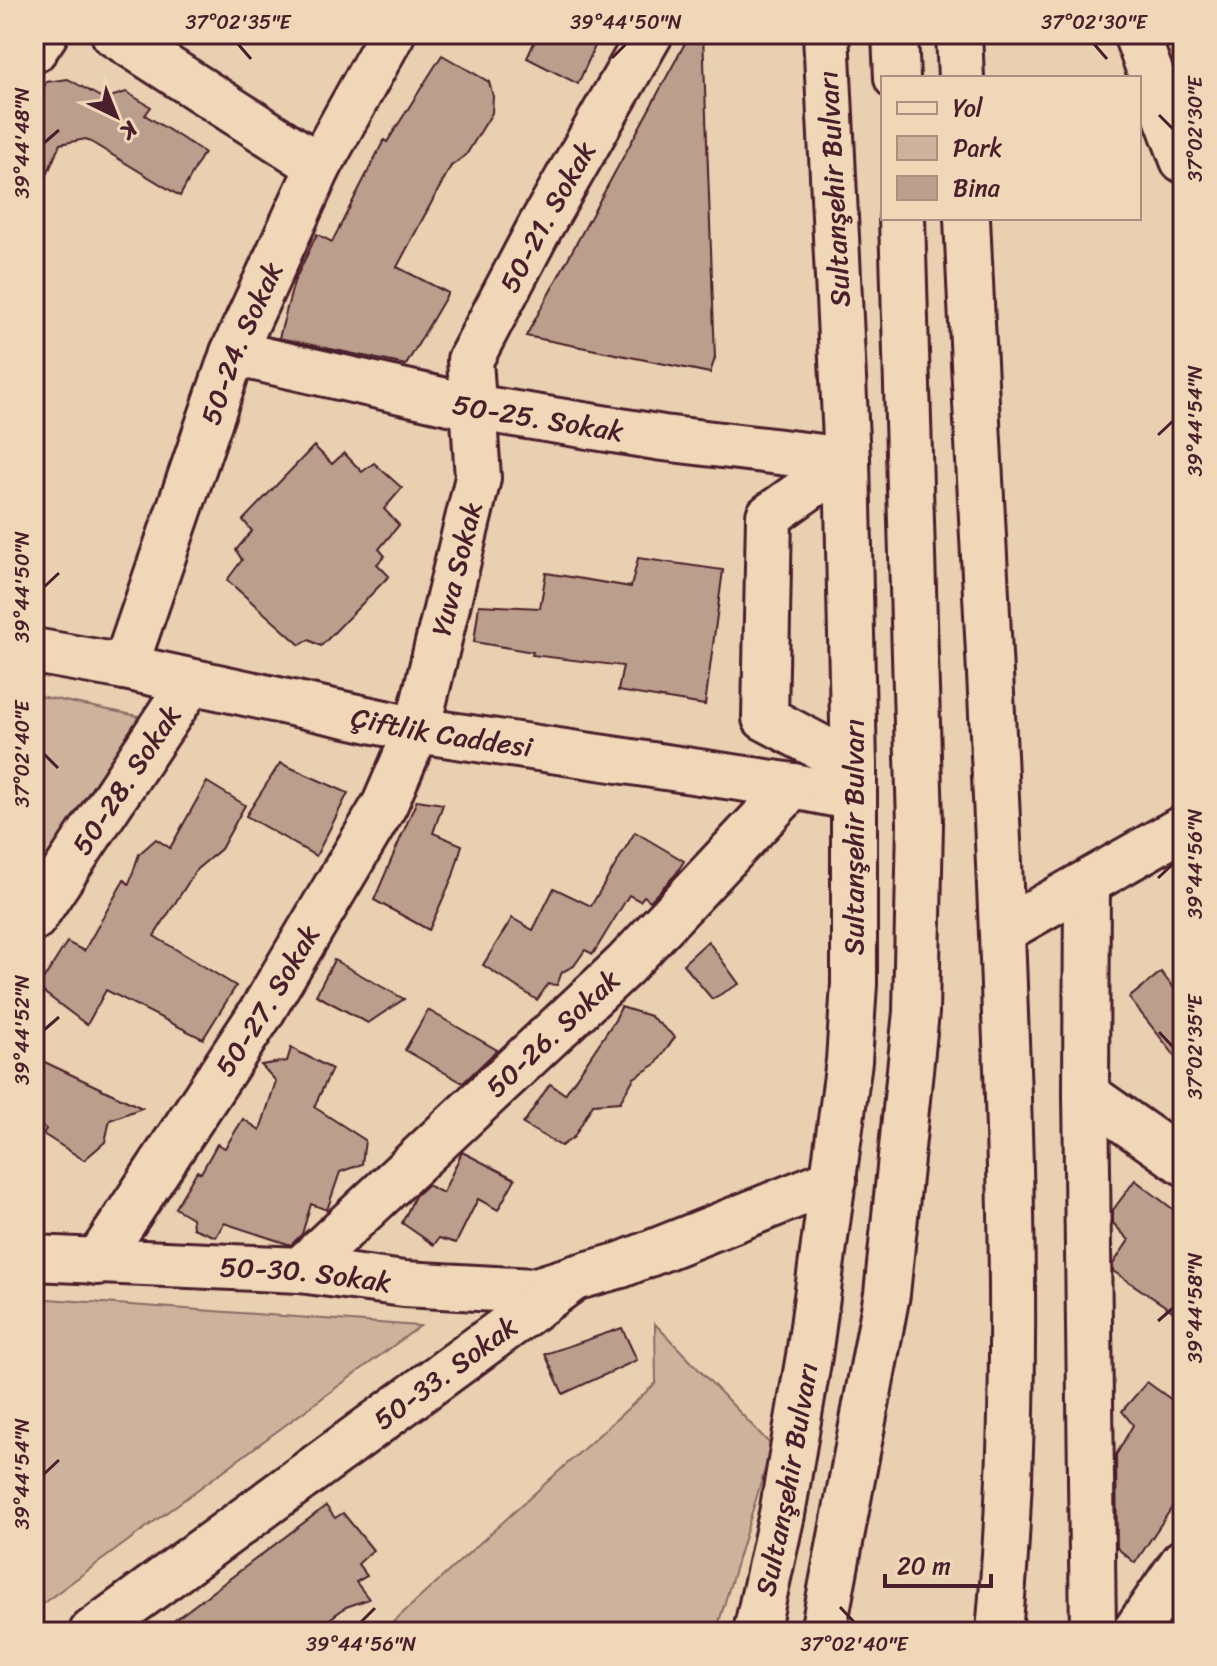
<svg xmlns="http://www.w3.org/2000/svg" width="1217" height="1666" font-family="Sriracha,sans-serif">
<rect width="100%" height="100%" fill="#e8d0b1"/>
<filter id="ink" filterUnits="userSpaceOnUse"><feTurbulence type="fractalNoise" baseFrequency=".0125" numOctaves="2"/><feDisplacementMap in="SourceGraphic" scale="16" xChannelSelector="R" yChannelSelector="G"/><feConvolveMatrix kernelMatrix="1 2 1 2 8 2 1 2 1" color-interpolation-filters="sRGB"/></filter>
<g filter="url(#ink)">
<g fill="#ceb39c" stroke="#8c6964" stroke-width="2">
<path d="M35 695 143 717 34 891V697Z"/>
<path d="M34 1298 420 1326 34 1610Z"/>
<path d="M655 1324 772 1446 716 1632H382L656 1383Z"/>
</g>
<g fill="#bc9e8c" stroke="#4a1f2b" stroke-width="2">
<path d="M538 34H577L596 44 578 84 527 58Z"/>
<path d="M690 34H703L715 358 710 373 526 336Z"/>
<path d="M442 55 489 82 493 96 492 113 466 155 451 166 397 267 448 293 406 365 279 338 294 282 317 234 332 242 384 140 387 142Z"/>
<path d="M68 79 104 99 126 92 151 107 145 115 204 152 180 196 86 139 60 144 34 206V111L46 82Z"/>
<path d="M314 446 332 464 344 453 362 472 374 463 402 488 384 509 399 525 379 549 385 556 377 564 389 576 321 646 309 640 300 645 227 580 242 560 236 550 252 531 243 520Z"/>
<path d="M638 558 723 570 705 705 618 691 623 666 532 655 533 652 474 642 479 605 540 608 546 573 631 587Z"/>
<path d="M280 763 348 793 316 856 246 816Z"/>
<path d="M207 782 245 805 221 849 197 869 154 936 236 986 203 1039 106 990 87 1025 38 988 67 942 84 951 124 880 129 884 139 854 156 839 170 848Z"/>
<path d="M417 800 443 804 433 833 462 845 453 876 429 930 374 900Z"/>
<path d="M635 832 684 861 676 874 650 901 644 896 640 901 629 895 593 954 585 950 574 966 562 972 557 985 548 984 537 1000 483 965 512 918 533 930 554 888 591 906Z"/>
<path d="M708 941 739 984 712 999 683 964Z"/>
<path d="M334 960 404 999 368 1023 316 995Z"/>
<path d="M1161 972 1183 1000V1066L1129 998Z"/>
<path d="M621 1007 650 1016 675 1037 656 1064 634 1078 620 1102 593 1104 574 1137 561 1146 523 1124 550 1084 565 1094 615 1020Z"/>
<path d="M428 1010 497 1050 463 1083 405 1050Z"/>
<path d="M291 1048 332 1069 314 1107 365 1140 362 1164 340 1172 327 1210 311 1204 302 1234 291 1245 224 1223 216 1237 193 1228 192 1218 175 1208 197 1171 201 1173 217 1144 225 1148 243 1119 260 1130 276 1081 261 1065 287 1061Z"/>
<path d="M34 1057 142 1108 110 1120 105 1142 84 1160 43 1134 46 1129 34 1122Z"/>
<path d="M462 1152 515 1179 498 1210 478 1199 456 1243 439 1238 434 1245 402 1223 415 1196 427 1185 443 1193Z"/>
<path d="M1135 1180 1183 1217V1318L1113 1271V1264L1129 1240 1113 1223V1210Z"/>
<path d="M622 1328 637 1360 563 1394 545 1354Z"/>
<path d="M1147 1382 1183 1408V1491L1135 1563 1117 1548 1116 1455 1133 1425 1122 1411Z"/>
<path d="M326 1506 335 1518 343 1513 373 1550 358 1564 367 1576 356 1582 369 1599 346 1607 312 1632H159Z"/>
</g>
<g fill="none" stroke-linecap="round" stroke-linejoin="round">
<defs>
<g id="minor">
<path d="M114 34 319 166"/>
<path d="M1136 34 1183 160"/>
<path d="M34 50 45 34"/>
<path id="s1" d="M233 353 472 407 663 438 847 460"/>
<path d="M847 460 769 516 765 718 854 765"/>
<path id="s2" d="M34 651 125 667 417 730 793 786 854 798"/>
<path id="s3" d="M125 667 233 353 319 166 392 34"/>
<path d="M1087 883 1086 1094 1093 1632"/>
<path id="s4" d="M34 918 191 682"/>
<path d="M1002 931 1183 828"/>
<path d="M1086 1094 1183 1162"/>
<path id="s5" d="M34 1258 300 1270 404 1284 533 1291 565 1281"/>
<path id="s6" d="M97 1262 261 1013 385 804 417 730 478 478 470 360 540 227 650 34"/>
<path id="s7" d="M300 1270 625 965 793 786"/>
<path id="s8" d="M92 1632 574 1278 621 1265 834 1180"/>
<path id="s9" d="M756 1632 782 1514 809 1356 849 1061 854 984V765L847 460 826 34"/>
<path d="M1135 1632 1183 1562"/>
</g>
<g id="highway">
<path d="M895 34 897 78"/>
<path d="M959 34 961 78"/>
<path d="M967 218C979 483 996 748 1005 1014 1013 1220 1018 1426 999 1632"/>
<path d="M823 1632 887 1294 916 1012 920 823 902 218"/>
</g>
</defs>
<use href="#minor" stroke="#4a1f2b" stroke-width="50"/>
<use href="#highway" stroke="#4a1f2b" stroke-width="50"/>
<use href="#minor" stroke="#efd7b7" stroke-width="44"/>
<use href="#highway" stroke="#efd7b7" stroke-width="44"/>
</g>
</g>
<path fill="none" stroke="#4a1f2b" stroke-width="3" d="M238 44 251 59M1094 44 1107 59M612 58 626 44M1159 115 1173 129M44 143 59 130M1158 435 1173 421M44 587 59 573M44 754 58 768M1158 878 1173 864M44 1030 59 1017M1159 1032 1173 1047M1158 1321 1173 1308M44 1474 59 1460M840 1607 854 1622M361 1622 375 1608"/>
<g text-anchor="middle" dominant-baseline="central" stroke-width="8" stroke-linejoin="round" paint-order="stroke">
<g font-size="28" fill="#4a1f2b" stroke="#efd7b7">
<text transform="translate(834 189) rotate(-93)">Sultanşehir Bulvarı</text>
<text stroke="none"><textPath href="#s6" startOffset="1162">50-21. Sokak</textPath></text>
<text stroke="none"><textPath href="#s3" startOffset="344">50-24. Sokak</textPath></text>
<text stroke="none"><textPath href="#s1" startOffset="312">50-25. Sokak</textPath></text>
<text stroke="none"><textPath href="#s6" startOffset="788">Yuva Sokak</textPath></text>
<text stroke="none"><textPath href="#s2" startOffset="416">Çiftlik Caddesi</textPath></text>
<text stroke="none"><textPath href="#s4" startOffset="166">50-28. Sokak</textPath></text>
<text transform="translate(853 837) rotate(-90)">Sultanşehir Bulvarı</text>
<text stroke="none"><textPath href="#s6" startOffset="312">50-27. Sokak</textPath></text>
<text stroke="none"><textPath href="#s7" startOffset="346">50-26. Sokak</textPath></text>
<text stroke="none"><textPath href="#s5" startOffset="272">50-30. Sokak</textPath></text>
<text stroke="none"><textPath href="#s8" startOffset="438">50-33. Sokak</textPath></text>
<text stroke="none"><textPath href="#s9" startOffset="156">Sultanşehir Bulvarı</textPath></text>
</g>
</g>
<rect width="1217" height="1666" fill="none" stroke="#efd7b7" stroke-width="88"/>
<rect x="881" y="76" width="260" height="144" fill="#efd7b7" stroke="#ad8d7f" stroke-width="2"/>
<rect x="897" y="102" width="40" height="12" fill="#efd7b7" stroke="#ad8d7f" stroke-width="2"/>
<text x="953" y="116" font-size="24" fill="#4a1f2b">Yol</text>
<rect x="897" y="136" width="40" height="24" fill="#ceb39c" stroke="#ad8d7f" stroke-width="2"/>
<text x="953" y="156" font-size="24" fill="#4a1f2b">Park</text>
<rect x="897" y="176" width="40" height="24" fill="#bc9e8c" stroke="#ad8d7f" stroke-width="2"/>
<text x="953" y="196" font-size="24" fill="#4a1f2b">Bina</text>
<g transform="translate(116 116) rotate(137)" stroke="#efd7b7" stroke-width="6" paint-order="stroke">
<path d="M0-6L14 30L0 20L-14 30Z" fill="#4a1f2b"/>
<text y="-12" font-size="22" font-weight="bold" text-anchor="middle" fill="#4a1f2b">K</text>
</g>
<path d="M885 1574v12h106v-12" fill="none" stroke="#4a1f2b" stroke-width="4"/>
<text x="897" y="1574" font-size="24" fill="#4a1f2b" stroke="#efd7b7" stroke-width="6" paint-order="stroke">20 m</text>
<rect x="44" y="44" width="1129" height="1578" fill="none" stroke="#4a1f2b" stroke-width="3"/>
<g font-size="20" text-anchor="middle" fill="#4a1f2b">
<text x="238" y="29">37°02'35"E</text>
<text x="626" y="29">39°44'50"N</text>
<text x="1094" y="29">37°02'30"E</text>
<text transform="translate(1195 129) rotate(-90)" y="7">37°02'30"E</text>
<text transform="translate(22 143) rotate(-90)" y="7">39°44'48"N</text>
<text transform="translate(1195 421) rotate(-90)" y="7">39°44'54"N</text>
<text transform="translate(22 587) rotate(-90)" y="7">39°44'50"N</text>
<text transform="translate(22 754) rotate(-90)" y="7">37°02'40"E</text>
<text transform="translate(1195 864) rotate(-90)" y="7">39°44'56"N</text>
<text transform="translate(22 1030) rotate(-90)" y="7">39°44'52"N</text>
<text transform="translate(1195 1047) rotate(-90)" y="7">37°02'35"E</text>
<text transform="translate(1195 1308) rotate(-90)" y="7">39°44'58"N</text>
<text transform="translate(22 1474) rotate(-90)" y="7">39°44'54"N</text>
<text x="361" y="1651">39°44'56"N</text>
<text x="854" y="1651">37°02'40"E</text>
</g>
</svg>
